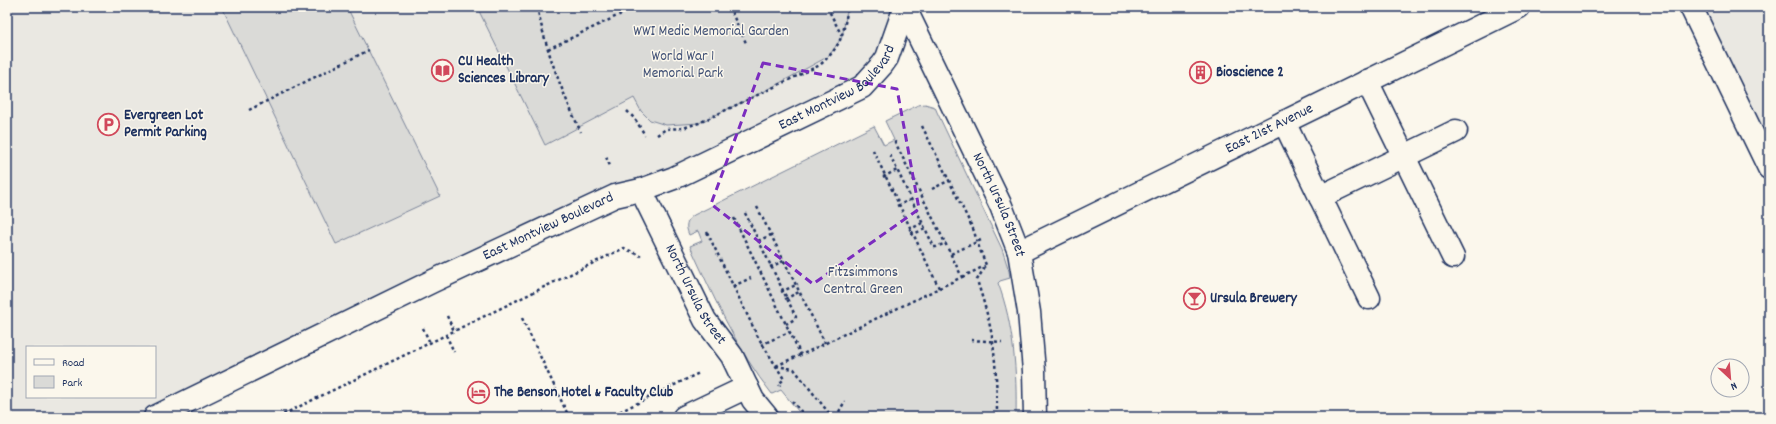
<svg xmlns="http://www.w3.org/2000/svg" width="1776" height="424" font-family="Dekko,sans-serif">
<rect width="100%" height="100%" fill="#fbf7ec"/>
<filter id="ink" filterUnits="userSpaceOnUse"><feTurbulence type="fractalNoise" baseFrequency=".025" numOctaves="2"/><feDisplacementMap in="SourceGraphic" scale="8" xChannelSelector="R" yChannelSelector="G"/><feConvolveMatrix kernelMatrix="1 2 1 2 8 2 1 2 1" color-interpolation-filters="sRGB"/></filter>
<g filter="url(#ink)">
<g fill="#eae8e2" fill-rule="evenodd">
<path d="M7 7H905L882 65 155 417H7ZM27 347H155V397H27Z"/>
<path d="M1691 7H1769V168Z"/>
</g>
<g fill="#dadad7" stroke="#7a849a">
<path d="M222 7H347L440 196 336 244Z"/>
<path d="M477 7H848L842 37 829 56 765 91 699 123 666 125 650 120 641 111 634 98 545 145Z"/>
<path d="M925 104 935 107 937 112 1002 249 1009 271 1010 278 1000 281 998 283C1014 325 1017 373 1016 417H803L781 390 772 394C738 352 713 296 690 246L702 241 698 231 689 235C685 226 686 220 694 215L874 126 884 145 894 140 885 121 918 105Z"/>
</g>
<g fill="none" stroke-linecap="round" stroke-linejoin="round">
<defs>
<g id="minor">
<path d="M1691 7 1769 168"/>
<path id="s1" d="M905 8 1001 206 1019 252 1029 312 1034 371 1035 417"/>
<path d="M1367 81 1453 257"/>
<path d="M1284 122 1369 298"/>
<path id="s2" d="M641 190 705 320 732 356 753 400 767 417"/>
<path d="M1320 197 1456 131"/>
<path id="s3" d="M1019 252 1519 7"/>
<path id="s4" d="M155 417 433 281 615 196 641 190 674 178 862 87 882 65 887 58 905 7"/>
<path d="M684 417 747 387"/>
</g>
</defs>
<use href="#minor" stroke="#1b2f5e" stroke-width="25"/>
<g stroke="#1b2f5e" stroke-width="2.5" stroke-dasharray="3 3" stroke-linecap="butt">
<path d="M537 7C547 53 561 90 581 132"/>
<path d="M729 7 747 45"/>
<path d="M827 7 842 36"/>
<path d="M548 49 636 7"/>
<path d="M249 110 369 50"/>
<path d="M627 111 635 119 645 135"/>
<path d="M922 126 974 231 977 242 986 265 977 280C983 300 990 321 993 343 996 367 997 392 997 417"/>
<path d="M657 135 666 129 683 128 699 123 820 65C842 45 843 35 848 7"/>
<path d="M873 150 939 288"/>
<path d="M890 155 934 247H936L946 243"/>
<path d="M606 157 611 168"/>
<path d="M883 177 897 170"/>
<path d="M932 189 950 180"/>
<path d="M897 206 912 199"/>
<path d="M757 207 825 343"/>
<path d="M745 213 796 317 795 319 786 324"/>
<path d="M734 218 801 355 962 277 894 140"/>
<path d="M909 230 922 223"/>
<path d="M707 232 758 337 784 379 779 384 780 386"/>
<path d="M911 235 925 229"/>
<path d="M758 241 773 234"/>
<path d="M951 254 983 239"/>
<path d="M770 267 786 260"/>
<path d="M962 277 985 266"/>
<path d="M733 286 751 278"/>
<path d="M781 292 798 284"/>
<path d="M785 299 801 291"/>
<path d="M447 316 454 331"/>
<path d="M522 318 569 417"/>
<path d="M423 328 430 343"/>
<path d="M446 335 454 352"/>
<path d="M971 340 1002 342"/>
<path d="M761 345 789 332"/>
<path d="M776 366 794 369 832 417"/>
<path d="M776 366 800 355"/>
<path d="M792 401 806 417"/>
<path d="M278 417 624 248 641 256"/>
<path d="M609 417 699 373"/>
<path d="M836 417 845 401"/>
</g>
<use href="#minor" stroke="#fbf7ec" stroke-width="22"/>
</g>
</g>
<path fill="none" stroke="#7b2cbf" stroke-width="3" stroke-dasharray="8 5" stroke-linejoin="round" d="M763 63 897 89 919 209 813 284 711 204Z"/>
<defs>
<symbol id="library-ring" viewBox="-11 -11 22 22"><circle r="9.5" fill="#fbf7ec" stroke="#d1495b" stroke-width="1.5"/><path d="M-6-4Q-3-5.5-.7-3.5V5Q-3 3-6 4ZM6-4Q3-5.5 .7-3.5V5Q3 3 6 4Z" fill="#d1495b"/></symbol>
<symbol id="building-ring" viewBox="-11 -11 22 22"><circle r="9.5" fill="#fbf7ec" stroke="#d1495b" stroke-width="1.5"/><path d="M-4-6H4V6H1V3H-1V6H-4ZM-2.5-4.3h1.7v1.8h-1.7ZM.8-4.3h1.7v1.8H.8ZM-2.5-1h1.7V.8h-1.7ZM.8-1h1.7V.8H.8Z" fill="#d1495b"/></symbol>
<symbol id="parking-ring" viewBox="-11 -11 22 22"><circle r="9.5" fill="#fbf7ec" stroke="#d1495b" stroke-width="1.5"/><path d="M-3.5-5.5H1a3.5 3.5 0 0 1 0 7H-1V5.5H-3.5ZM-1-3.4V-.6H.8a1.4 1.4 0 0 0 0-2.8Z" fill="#d1495b"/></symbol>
<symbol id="bar-ring" viewBox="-11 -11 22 22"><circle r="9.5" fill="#fbf7ec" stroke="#d1495b" stroke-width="1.5"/><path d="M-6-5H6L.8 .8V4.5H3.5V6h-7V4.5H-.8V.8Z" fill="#d1495b"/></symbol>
<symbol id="hotel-ring" viewBox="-11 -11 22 22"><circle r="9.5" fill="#fbf7ec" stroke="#d1495b" stroke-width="1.5"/><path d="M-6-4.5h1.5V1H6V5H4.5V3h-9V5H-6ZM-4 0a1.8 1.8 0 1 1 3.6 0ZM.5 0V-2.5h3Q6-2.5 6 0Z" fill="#d1495b"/></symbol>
</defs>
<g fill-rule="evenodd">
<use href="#library-ring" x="430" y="58" width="25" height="25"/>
<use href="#building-ring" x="1188" y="60" width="25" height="25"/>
<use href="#parking-ring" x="96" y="112" width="25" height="25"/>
<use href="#bar-ring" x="1182" y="286" width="25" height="25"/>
<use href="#hotel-ring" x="466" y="380" width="25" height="25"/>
</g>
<g text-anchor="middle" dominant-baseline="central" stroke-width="3" stroke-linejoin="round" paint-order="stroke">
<g font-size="15" fill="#415176" stroke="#fbf7ec">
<text x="711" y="32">WWI Medic Memorial Garden</text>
<text x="683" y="57">World War 1<tspan x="683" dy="17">Memorial Park</tspan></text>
<text x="863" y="273">Fitzsimmons<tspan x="863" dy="17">Central Green</tspan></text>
</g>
<g font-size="15" font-weight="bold" fill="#1b2f5e" stroke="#fbf7ec" text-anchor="start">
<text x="458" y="62">CU Health<tspan x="458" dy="17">Sciences Library</tspan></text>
<text x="1216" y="73">Bioscience 2</text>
<text x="124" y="116">Evergreen Lot<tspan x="124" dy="17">Permit Parking</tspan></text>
<text x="1210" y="299">Ursula Brewery</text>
<text x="494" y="393">The Benson Hotel &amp; Faculty Club</text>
</g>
<g font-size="15" fill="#1b2f5e" stroke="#fbf7ec">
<text stroke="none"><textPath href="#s4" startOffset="761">East Montview Boulevard</textPath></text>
<text stroke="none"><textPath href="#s3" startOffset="279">East 21st Avenue</textPath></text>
<text stroke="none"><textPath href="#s1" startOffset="218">North Ursula Street</textPath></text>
<text stroke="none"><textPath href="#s4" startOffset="437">East Montview Boulevard</textPath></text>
<text stroke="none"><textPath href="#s2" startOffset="118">North Ursula Street</textPath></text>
</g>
</g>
<rect width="1776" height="424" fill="none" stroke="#fbf7ec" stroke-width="24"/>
<rect x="12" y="12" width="1752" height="400" fill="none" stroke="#1b2f5e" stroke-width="1.5" filter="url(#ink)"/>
<rect x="26" y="346" width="130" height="52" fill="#fbf7ec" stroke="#a1a7b3"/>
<rect x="34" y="359" width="20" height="6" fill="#fbf7ec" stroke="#a1a7b3"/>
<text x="62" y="366" font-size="12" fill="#1b2f5e">Road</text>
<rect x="34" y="376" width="20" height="12" fill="#dadad7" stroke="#a1a7b3"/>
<text x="62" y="386" font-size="12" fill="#1b2f5e">Park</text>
<g transform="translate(1730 378) rotate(154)"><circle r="19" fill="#fbf7ec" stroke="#a1a7b3"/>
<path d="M0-3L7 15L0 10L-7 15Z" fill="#d1495b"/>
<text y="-6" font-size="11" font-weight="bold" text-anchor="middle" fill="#1b2f5e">N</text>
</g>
</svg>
